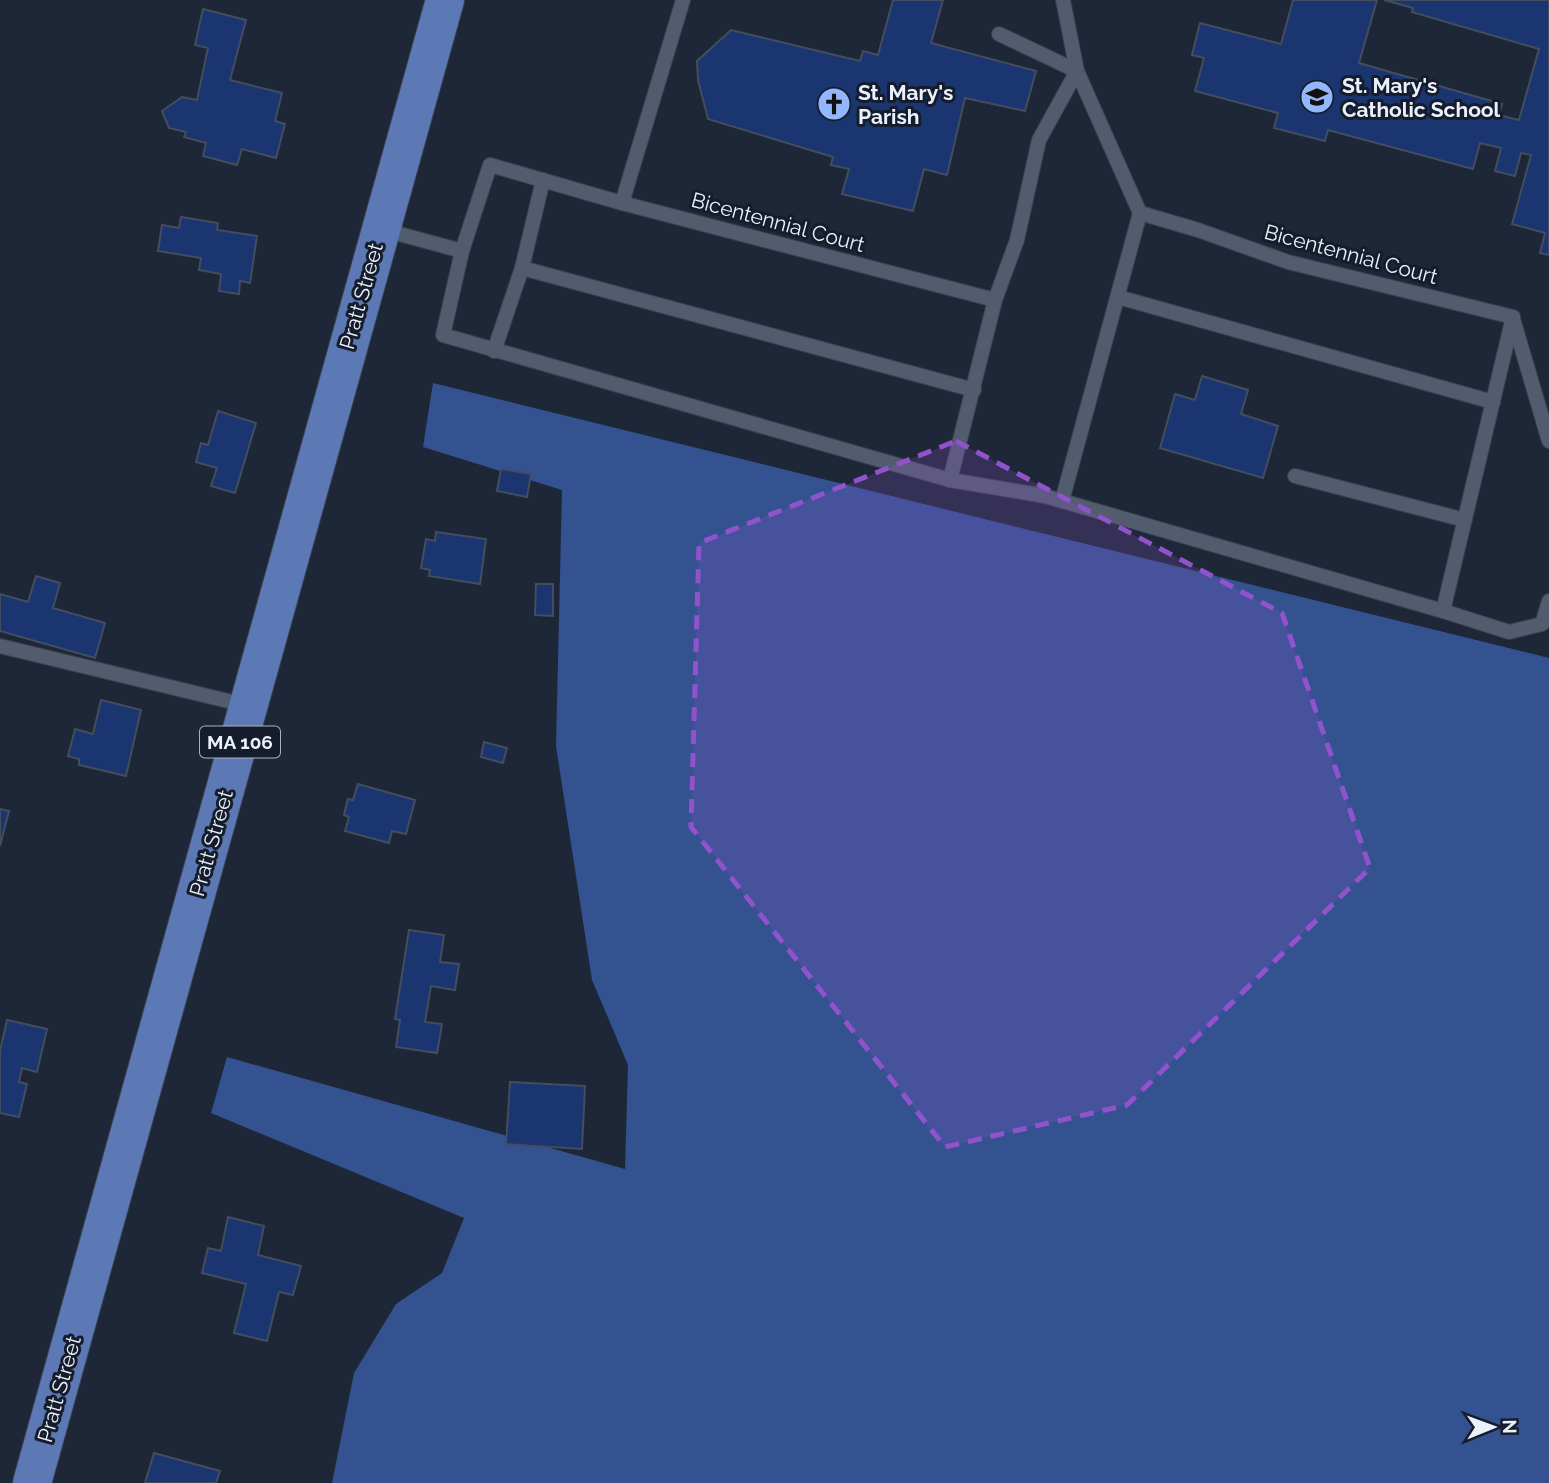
<svg xmlns="http://www.w3.org/2000/svg" width="1549" height="1483" font-family="Raleway,sans-serif">
<rect width="100%" height="100%" fill="#1e2737"/>
<path fill="#345290" d="M433 383 1549 658V1483H332L354 1373 396 1304 442 1273 464 1218 211 1113 227 1057 625 1169 628 1065 592 980 556 746 562 490 423 447Z"/>
<g fill="#1a3570" stroke="#434d5e" stroke-width="2">
<path d="M893 0H943L931 43 1036 71 1025 111 965 98 947 175 924 169 913 211 842 194 849 169 831 165 833 157 708 119 698 80 697 61 731 30 860 61 863 51 878 55Z"/>
<path d="M1293 0H1377L1359 63 1502 104 1499 115 1519 120 1539 49 1412 12 1413 8 1384 0H1549V255L1540 253 1545 233 1512 224 1531 155 1521 153 1515 176 1495 171 1501 148 1480 143 1473 169 1328 130 1325 141 1274 128 1278 113 1195 91 1204 58 1192 55 1200 23 1281 44Z"/>
<path d="M203 9 246 20 230 80 282 93 275 121 285 124 276 158 242 149 237 165 203 156 206 143 184 137 186 132 169 128 162 111 182 97 197 100 208 48 195 45Z"/>
<path d="M181 217 218 223 217 230 257 236 250 283 240 281 239 294 219 291 221 274 199 270 201 258 158 251 162 225 179 228Z"/>
<path d="M1202 376 1248 390 1241 414 1278 426 1263 478 1160 448 1175 394 1195 400Z"/>
<path d="M218 411 256 423 235 493 211 486 217 468 196 462 201 443 208 445Z"/>
<path d="M501 469 531 474 527 497 497 491Z"/>
<path d="M436 532 486 539 480 584 429 576 430 570 421 568 426 539 435 541Z"/>
<path d="M36 576 60 583 53 608 105 623 95 658 0 631V594L28 602Z"/>
<path d="M536 584H553V616L535 615Z"/>
<path d="M101 700 141 710 126 776 79 765V759L68 756 75 729 93 734Z"/>
<path d="M484 742 507 748 503 763 481 757Z"/>
<path d="M358 784 415 800 406 834 392 831 389 843 345 831 349 817 344 815 348 799 353 800Z"/>
<path d="M0 809 9 811 0 846Z"/>
<path d="M409 930 444 935 440 962 459 964 455 990 431 986 425 1022 442 1024 437 1053 396 1047 400 1020 395 1019Z"/>
<path d="M7 1020 47 1029 37 1072 22 1068 19 1082 27 1084 19 1117 0 1113V1051Z"/>
<path d="M510 1082 585 1086 582 1149 506 1144Z"/>
<path d="M228 1217 264 1226 258 1255 301 1266 293 1295 279 1292 267 1341 234 1333 246 1284 202 1273 208 1248 221 1251Z"/>
<path d="M154 1453 220 1471 216 1483H145Z"/>
</g>
<g fill="none" stroke-linecap="round" stroke-linejoin="round">
<defs>
<g id="service">
<path d="M999 34 1077 71 1039 140 1017 240 995 300 622 203 490 165 462 251 443 335 950 480 1045 496 1443 611 1509 632 1542 624 1549 601"/>
<path d="M622 203 683 0"/>
<path d="M1140 213 1198 230 1288 262 1513 317"/>
<path d="M381 229 462 251"/>
<path d="M522 268 974 390"/>
<path d="M1118 297 1493 402"/>
<path d="M1513 319 1549 441"/>
<path d="M494 351 522 268 543 180"/>
<path d="M1295 476 1465 520"/>
<path d="M950 480 995 300"/>
<path d="M1062 501 1140 213 1077 71 1063 0"/>
<path d="M1443 611 1513 317"/>
<path d="M0 646 249 706"/>
</g>
<path id="primary" d="M32 1483C172 989 307 494 445 0"/>
</defs>
<use href="#service" stroke="#3a414f" stroke-width="16"/>
<use href="#primary" stroke="#3a414f" stroke-width="40"/>
<use href="#service" stroke="#535c6f" stroke-width="14"/>
<use href="#primary" stroke="#5c79b5" stroke-width="38"/>
</g>
<path fill="#9153cb" fill-opacity="0.2" stroke="#9153cb" stroke-width="5" stroke-dasharray="14 9" stroke-linejoin="round" d="M956 441 1282 613 1370 868 1127 1105 945 1147 691 827 699 543Z"/>
<defs>
<symbol id="school-disc" viewBox="-11 -11 22 22"><circle r="9.5" fill="#93b7fd" stroke="#151d2c"/><path d="M0-5L7-2L0 1L-7-2ZM-4 1L0 2.5L4 1V4Q0 6-4 4Z" fill="#111"/></symbol>
<symbol id="church-disc" viewBox="-11 -11 22 22"><circle r="9.5" fill="#93b7fd" stroke="#151d2c"/><path d="M-1.2-6h2.4v3.5h3.3v2.4h-3.3V6h-2.4V-.1h-3.3v-2.4h3.3Z" fill="#111"/></symbol>
</defs>
<g fill-rule="evenodd">
<use href="#school-disc" x="1298" y="78" width="38" height="38"/>
<use href="#church-disc" x="815" y="85" width="38" height="38"/>
</g>
<g text-anchor="middle" dominant-baseline="central" stroke-width="6" stroke-linejoin="round" paint-order="stroke">
<rect fill="#151d2c" stroke="#abb1be" stroke-width="2" x="200" y="726.5" width="80" height="31" rx="5"/>
<g font-size="19" font-weight="bold" fill="#ebf1fc">
<text x="240" y="742">MA 106</text>
</g>
<g font-size="21" font-weight="bold" fill="#ebf1fc" stroke="#151d2c" text-anchor="start">
<text x="1342" y="85">St. Mary's<tspan x="1342" dy="24">Catholic School</tspan></text>
<text x="858" y="92">St. Mary's<tspan x="858" dy="24">Parish</tspan></text>
</g>
<g font-size="21" fill="#ebf1fc" stroke="#151d2c">
<text transform="translate(778 222) rotate(15)">Bicentennial Court</text>
<text transform="translate(1351 254) rotate(15)">Bicentennial Court</text>
<text transform="translate(361 296) rotate(-74)">Pratt Street</text>
<text transform="translate(211 843) rotate(-74)">Pratt Street</text>
<text transform="translate(59 1389) rotate(-74)">Pratt Street</text>
</g>
</g>
<g transform="translate(1493 1427) rotate(89)" stroke="#151d2c" stroke-width="5" paint-order="stroke">
<path d="M0-5L12 26L0 18L-12 26Z" fill="#ebf1fc"/>
<text y="-10" font-size="19" font-weight="bold" text-anchor="middle" fill="#ebf1fc">N</text>
</g>
</svg>
